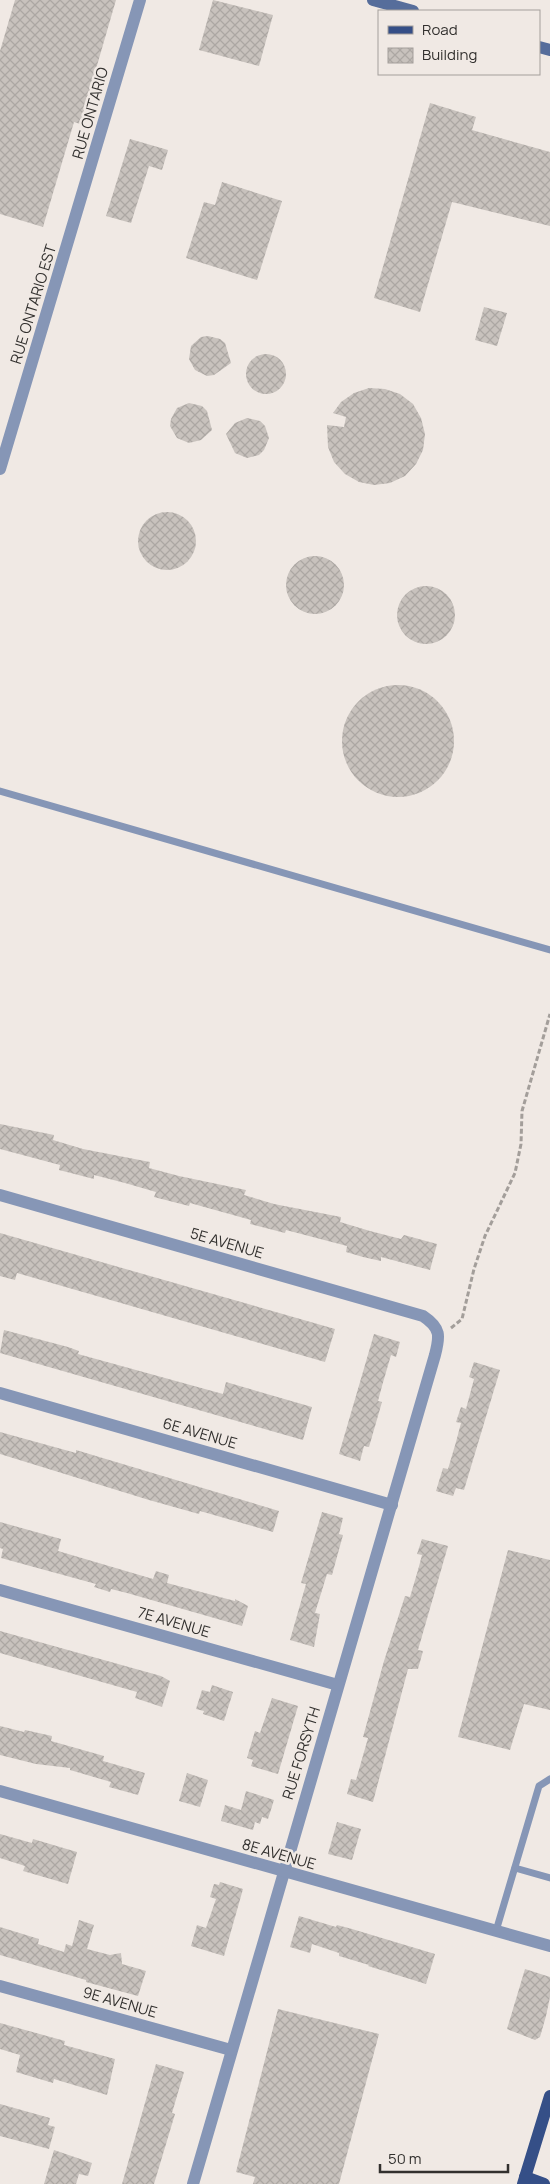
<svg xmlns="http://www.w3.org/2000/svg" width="550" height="2184" font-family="Manrope,sans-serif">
<defs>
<pattern id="building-cross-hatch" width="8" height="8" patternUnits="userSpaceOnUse" patternTransform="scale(1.25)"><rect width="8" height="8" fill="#c8c2bd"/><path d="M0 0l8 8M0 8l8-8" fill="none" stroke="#aca7a3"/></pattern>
</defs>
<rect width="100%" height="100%" fill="#f0e9e4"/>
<g fill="url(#building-cross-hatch)">
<path d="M15 0H116L80 124 74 122 43 227 0 214V51Z"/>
<path d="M213 0 273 15 259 66 199 50Z"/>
<path d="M430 103 476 117 472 130 550 152V226L452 202 420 312 374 298Z"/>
<path d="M130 139 168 150 162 170 149 166 131 223 106 216Z"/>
<path d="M222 182 282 201 257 280 186 258 204 202 215 205Z"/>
<path d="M484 307 507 313 497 346 475 340Z"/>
<path d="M208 336 220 339 225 343 231 363 214 375 207 376 195 370 189 359 191 346 201 337Z"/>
<circle cx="266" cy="374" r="20"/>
<path d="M369 388 385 389 400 394 413 404 421 418 425 434 423 450 416 464 405 476 390 483 374 485 359 482 345 474 334 462 328 447 327 425 344 427 346 417 333 413 341 402 354 393Z"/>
<path d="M189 403 202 406 207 411 212 430 201 440 189 443 177 438 170 426 171 419 177 408Z"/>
<path d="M247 418 260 421 265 426 269 438 264 450 259 455 247 458 235 453 226 434 235 423Z"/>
<circle cx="167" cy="541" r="29"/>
<circle cx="315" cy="585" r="29"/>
<circle cx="426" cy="615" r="29"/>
<circle cx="398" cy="741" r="56"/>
<path d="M0 1124 54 1135 53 1140 83 1149 150 1162 149 1168 179 1176 246 1190 244 1195 274 1204 341 1217 340 1222 370 1231 401 1239 404 1235 437 1244 430 1270 381 1257V1261L363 1257 346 1252 347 1246 286 1230 285 1233 250 1224 251 1220 190 1203 189 1206 154 1197 156 1192 125 1183 94 1175V1179L59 1170 60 1165 0 1149Z"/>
<path d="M0 1233 335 1329 325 1362 17 1273 15 1280 0 1276Z"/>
<path d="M4 1330 68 1347 79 1351 78 1354 223 1394 226 1382 312 1407 303 1440 0 1353Z"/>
<path d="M374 1334 400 1342 396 1357 391 1355 382 1386 378 1401 382 1402 369 1447 364 1446 360 1461 339 1454Z"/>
<path d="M474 1362 500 1370 464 1490 456 1488 453 1496 436 1491 443 1468 448 1469 456 1442 461 1423 456 1422 461 1407 466 1409 474 1379 469 1377Z"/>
<path d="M0 1432 76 1453V1450L279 1511 273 1532 200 1511 199 1514 149 1500 0 1454Z"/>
<path d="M322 1512 343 1518 339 1534 343 1535 332 1575 327 1574 315 1613 320 1614 314 1647 290 1640 306 1584 301 1583Z"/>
<path d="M0 1522 61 1539 58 1551 153 1579 156 1571 169 1575 167 1583 235 1601V1599L248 1606 242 1626 127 1593 111 1589 110 1592 94 1587 96 1584 1 1558 3 1549 0 1548Z"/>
<path d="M422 1539 448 1546 418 1650 423 1651 418 1669H408L373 1802 347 1794 351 1779 356 1780 368 1738 363 1737 384 1661 405 1596 410 1597 418 1570 422 1555 417 1554Z"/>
<path d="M508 1550 550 1560V1710L524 1704 510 1750 458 1737Z"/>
<path d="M0 1631 161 1676 170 1681 162 1707 135 1698 137 1692 0 1653Z"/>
<path d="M212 1685 233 1692 224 1721 203 1714 204 1711 196 1709 202 1690 210 1692Z"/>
<path d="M272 1698 298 1706 278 1774 251 1766 253 1760 247 1758 255 1731 260 1733Z"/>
<path d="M0 1726 24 1732 25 1730 52 1736 51 1741 104 1756 103 1761 145 1773 138 1795 109 1787 111 1782 70 1770V1768L36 1764 0 1755Z"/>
<path d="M187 1773 208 1780 200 1807 179 1801Z"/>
<path d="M246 1791 274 1800 268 1819 262 1817 260 1824 255 1822 253 1830 221 1821 225 1805 241 1810Z"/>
<path d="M337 1822 361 1829 352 1860 328 1854Z"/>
<path d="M0 1834 32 1843 33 1839 77 1852 68 1884 23 1871 25 1866 0 1858Z"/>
<path d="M220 1882 243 1889 224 1956 191 1946 197 1925 206 1928 216 1899 210 1897 214 1884 219 1885Z"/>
<path d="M299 1916 336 1927 337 1925 352 1929 435 1954 426 1984 368 1966 369 1965 339 1956V1953L312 1944 310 1953 290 1947Z"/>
<path d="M79 1920 94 1925 87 1949 110 1955 121 1953 122 1964 146 1971 138 1996 86 1982V1980L0 1955V1927L39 1939 38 1944 64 1952 66 1944 72 1946Z"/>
<path d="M525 1969 550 1977V1997L546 2016 540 2037 535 2040 507 2029Z"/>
<path d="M278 2009 379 2034 339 2184H253L255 2177 236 2172Z"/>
<path d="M0 2023 65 2041 64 2045 115 2059 107 2095 54 2079 53 2083 16 2072 20 2055 0 2049Z"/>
<path d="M156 2064 184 2072 172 2113 175 2114 154 2184H122Z"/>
<path d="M0 2104 50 2118 48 2125 55 2127 49 2149 0 2136Z"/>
<path d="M54 2150 92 2163 88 2176 79 2174 76 2184H44Z"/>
</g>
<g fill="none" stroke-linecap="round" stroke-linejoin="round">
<path stroke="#a39e9a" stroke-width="3" stroke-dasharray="5 2.5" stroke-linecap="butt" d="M451 1328 462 1319 474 1269 485 1236 515 1173 521 1144 522 1111 550 1014"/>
<g stroke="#8696b6" stroke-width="7">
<path d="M0 791 550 950"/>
<path d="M515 1868 550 1878"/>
<path d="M496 1931 539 1786 550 1779"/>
</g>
<g stroke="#8696b6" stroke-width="12">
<path d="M0 469 140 0"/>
<path d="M0 1195 423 1316C441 1328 440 1336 435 1355L193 2184"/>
<path d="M0 1393 392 1505"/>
<path d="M0 1590 338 1685"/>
<path d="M0 1791 550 1946"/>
<path d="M0 1986 231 2050"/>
</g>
<g stroke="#566d9b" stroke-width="12">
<path d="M373 0 413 11"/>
<path d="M539 47 550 50"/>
</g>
<g stroke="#354f87" stroke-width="12">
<path d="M525 2177 544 2184"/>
<path d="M523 2184 550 2096"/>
</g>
</g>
<g text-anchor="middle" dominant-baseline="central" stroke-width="5" stroke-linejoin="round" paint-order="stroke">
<g font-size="15" fill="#32302e" stroke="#f0e9e4">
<text transform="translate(90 113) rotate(-74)">RUE ONTARIO</text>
<text transform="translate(33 304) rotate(-73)">RUE ONTARIO EST</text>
<text transform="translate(227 1243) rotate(16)">5E AVENUE</text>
<text transform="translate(200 1433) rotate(16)">6E AVENUE</text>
<text transform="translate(174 1622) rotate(16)">7E AVENUE</text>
<text transform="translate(301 1753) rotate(-73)">RUE FORSYTH</text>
<text transform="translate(279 1854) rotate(16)">8E AVENUE</text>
<text transform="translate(120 2002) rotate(16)">9E AVENUE</text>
</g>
</g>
<rect x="378" y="10" width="162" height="65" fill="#f0e9e4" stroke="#a49f9b"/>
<rect x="388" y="26" width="25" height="8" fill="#354f87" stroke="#a49f9b"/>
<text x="422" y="35" font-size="15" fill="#32302e">Road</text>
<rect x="388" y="48" width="25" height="15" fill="url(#building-cross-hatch)" stroke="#a49f9b"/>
<text x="422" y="60" font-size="15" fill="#32302e">Building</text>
<path d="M380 2164v8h128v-8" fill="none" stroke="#32302e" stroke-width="2.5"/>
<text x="388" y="2164" font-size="15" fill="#32302e" stroke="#f0e9e4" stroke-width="4" paint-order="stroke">50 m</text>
</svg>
